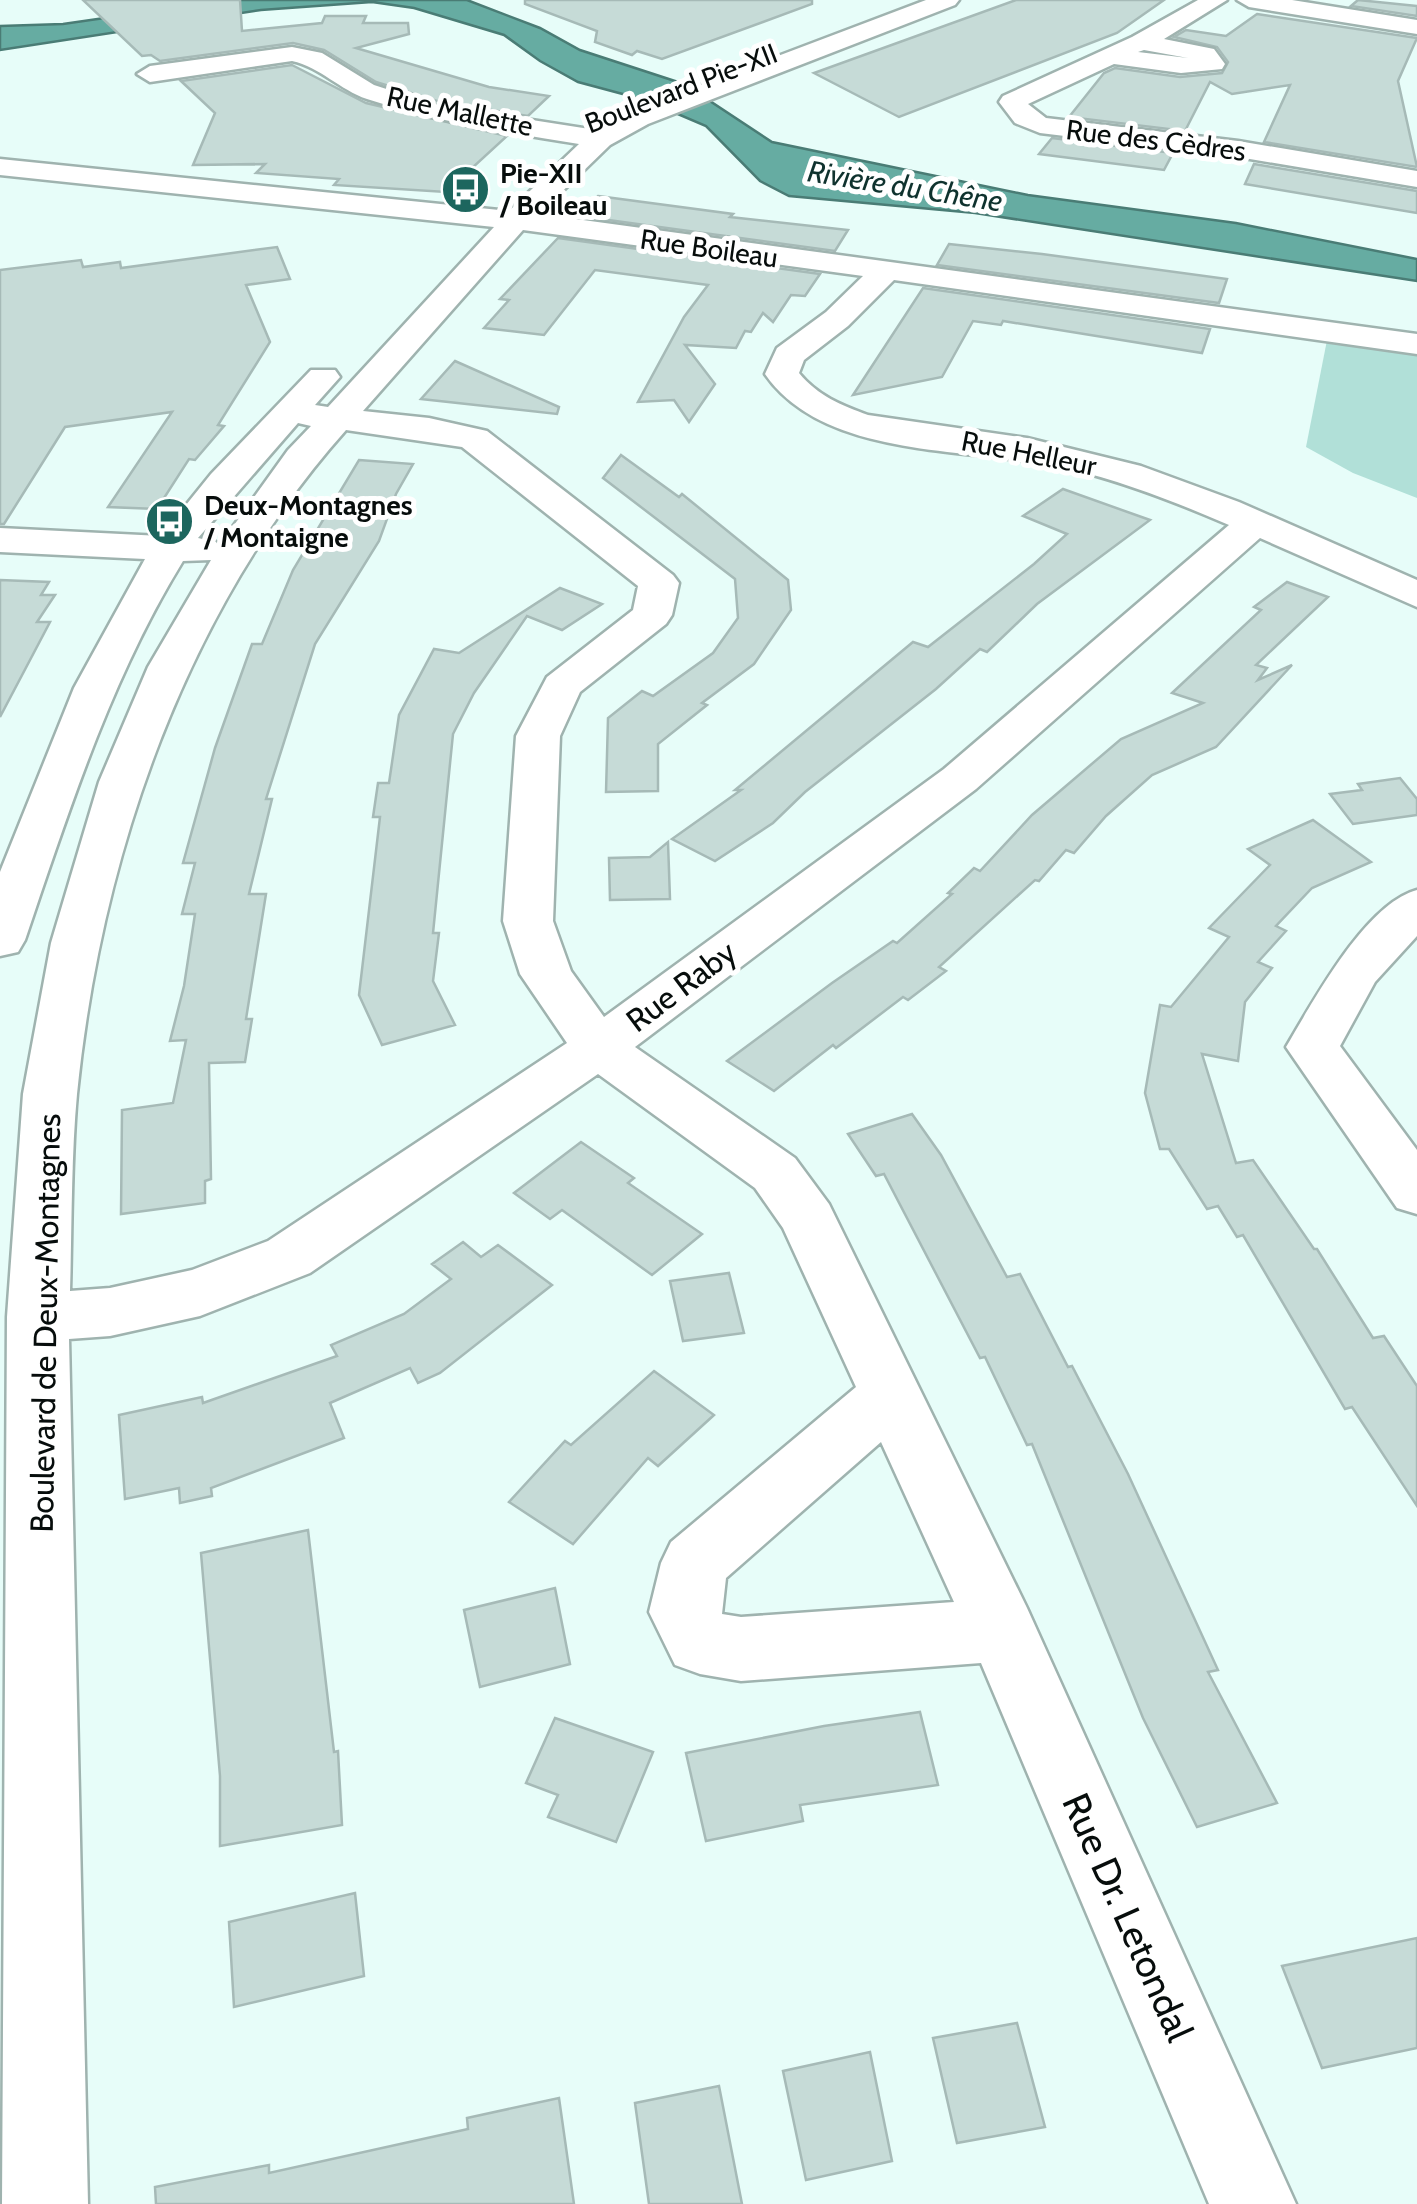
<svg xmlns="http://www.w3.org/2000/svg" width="1417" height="2204" font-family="Cabin,sans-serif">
<rect width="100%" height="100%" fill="#e7fdf9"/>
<path fill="#b1e0d8" d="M1329 330 1417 342V498L1353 473 1306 447Z"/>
<path fill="#66aca2" stroke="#4a7c75" stroke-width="2.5" d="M229 0H467L540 28 580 50 684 84 772 142 1028 195 1236 223 1417 259V281L975 213 789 196 760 181 706 126 645 100 578 82 540 61 504 35 414 8 372 2 261 10 0 50V26L63 24Z"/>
<g fill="#c6dbd7" stroke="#a6bab7" stroke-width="2.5">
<path d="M83 0H240L242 31 322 23 325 16H366L363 23H408L409 34 356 48 489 87 549 96 528 116 437 101 376 82 324 50 293 43 160 61 151 55 142 56Z"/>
<path d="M525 0H812V4L662 59 637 51 632 55 595 42 597 31 525 4Z"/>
<path d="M1016 0H1164L1117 33 899 117 814 73Z"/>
<path d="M1358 0 1417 6V16L1351 6Z"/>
<path d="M1257 14 1417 38 1398 81 1417 167 1264 142 1290 85 1232 94 1210 82 1185 131 1069 117 1104 73 1115 68 1180 77 1222 73 1228 62 1217 47 1174 37 1186 30 1226 36Z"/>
<path d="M292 65 366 103 507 136 446 192 334 185 339 179 256 173 265 164 193 165 215 113 181 81Z"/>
<path d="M1052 138 1173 153 1164 170 1039 154Z"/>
<path d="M1254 164 1417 191V213L1245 184Z"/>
<path d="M598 196 733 214 730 217 848 230 835 251 579 216Z"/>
<path d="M558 238 820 274 805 296 791 295 773 322 763 313 751 332 745 331 736 348 685 345 715 384 689 422 674 400 638 402 684 317 708 285 595 270 544 335 484 328 509 300 500 299Z"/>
<path d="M949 244 1042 254 1227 279 1219 303 937 265Z"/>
<path d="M277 247 290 279 246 285 270 342 218 425 224 426 195 460 189 459 157 509 108 507 172 412 65 427 4 524H0V270L81 260 83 267 120 262 121 268Z"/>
<path d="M923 288 1210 329 1202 353 1003 321 1001 325 973 321 942 377 853 395Z"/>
<path d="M455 361 559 407 557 414 421 399Z"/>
<path d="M621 455 679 497 682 494 788 580 791 610 754 664 702 703 707 705 658 744V791L606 792 608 718 642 691 653 696 713 653 738 618 735 579 603 478Z"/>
<path d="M359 460 413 464 396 494 379 541 315 644 266 799H272L249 894H266L246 1019H252L245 1062 209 1063 211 1179 205 1181V1203L121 1214 122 1110 173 1103 186 1040 170 1041 184 986 195 914H182L195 863H183L215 748 252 644H262L293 570Z"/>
<path d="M1063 489 1150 520 1037 604 987 652 980 649 936 689 805 792 773 823 715 861 672 839 741 790H735L913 642 928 647 1034 564 1067 534 1023 516Z"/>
<path d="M0 580 49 582 41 595H55L37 622H50L0 717Z"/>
<path d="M1287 582 1328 597 1256 665 1267 668 1258 680 1292 665 1216 747 1152 775 1106 816 1074 853 1066 850 1039 881 1035 880 939 967 946 971 908 1000 903 997 836 1048 833 1045 774 1091 727 1061 832 983 893 941 897 943 952 894 948 893 974 868 980 871 1032 815 1121 739 1203 703 1172 693 1261 610 1254 607Z"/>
<path d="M560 588 602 604 562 630 527 616 474 693 453 734 433 933H439L433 981 455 1025 382 1045 359 995 380 817H373L378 783H389L399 715 434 649 459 653Z"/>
<path d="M1400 778 1417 799V815L1353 824 1330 794 1362 790 1358 784Z"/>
<path d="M1313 820 1371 862 1312 888 1276 926 1286 931 1258 962 1272 968 1245 1002 1238 1061 1202 1054 1236 1163 1253 1160 1314 1249H1317L1373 1338 1384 1336 1417 1386V1506L1352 1407 1345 1409 1243 1235 1237 1237 1218 1206 1207 1209 1169 1149H1160L1145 1093 1160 1005 1171 1007 1229 937 1209 928 1270 865 1248 849Z"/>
<path d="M668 842 670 899 610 900 609 858 650 857Z"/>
<path d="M912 1114 941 1155 1007 1277 1020 1274 1068 1367 1072 1366 1128 1474 1218 1670 1208 1672 1277 1803 1197 1827 1143 1718 1032 1444 1027 1445 985 1357 980 1358 884 1174 876 1176 848 1134Z"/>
<path d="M581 1142 634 1178 628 1183 702 1234 652 1275 562 1210 550 1219 514 1193Z"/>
<path d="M463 1242 481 1257 498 1245 552 1285 440 1373 418 1383 410 1368 330 1403 344 1438 211 1488 212 1496 180 1503 179 1488 125 1499 119 1415 202 1397 203 1403 337 1356 331 1345 404 1314 451 1279 432 1264Z"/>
<path d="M729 1273 744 1333 683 1341 670 1281Z"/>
<path d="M654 1371 714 1415 658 1466 648 1458 573 1544 509 1502 565 1441 571 1445Z"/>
<path d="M308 1530 334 1752 338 1751 342 1825 220 1846V1776L201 1553Z"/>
<path d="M555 1588 570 1664 480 1687 464 1610Z"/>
<path d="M920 1712 938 1785 800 1805 803 1821 706 1841 686 1753 824 1726Z"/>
<path d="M555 1718 653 1752 616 1842 548 1817 558 1795 526 1783Z"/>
<path d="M355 1893 364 1976 234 2007 229 1922Z"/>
<path d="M1417 1938V2048L1322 2068 1282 1966Z"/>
<path d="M1017 2023 1045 2127 957 2143 933 2038Z"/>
<path d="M870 2052 892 2161 806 2180 783 2071Z"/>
<path d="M719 2086 742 2204H649L635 2103Z"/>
<path d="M559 2098 574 2204H156L155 2187 269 2165V2173L468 2129 467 2118Z"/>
</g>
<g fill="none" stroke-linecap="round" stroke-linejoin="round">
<defs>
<g id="minor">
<path d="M926 0H959L955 5 648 124 610 145 539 214 1417 334V354L894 280 848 326 804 360 799 373C818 396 841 405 868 415L1027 438 1141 466 1239 502 1417 580V607L1260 538 976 789 635 1047 795 1158 829 1204 1027 1608 1296 2204H1209L981 1663 741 1681 700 1674 675 1665 649 1612 661 1563 671 1542 856 1387 783 1228 755 1188 598 1074 310 1273 200 1316 110 1336 69 1339 88 2204H2L7 1317 23 1094 51 943 99 782 148 667 211 560 183 561C111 678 69 810 25 940L18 952 0 956V872L74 688 145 559 0 552V528L161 536 211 474 311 370H335L340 377 315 405 328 407 494 227 0 175V159L509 211 579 144C507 132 437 122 367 99 340 90 320 67 292 61L150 82 137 74 150 66 292 47 322 53 374 85 436 105 596 130 630 112ZM523 230 863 276 826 312 777 348 765 374C826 462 975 446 1070 469 1125 482 1178 503 1229 525L944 769 604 1017 571 971 553 921 560 736 580 692 666 624 672 615 679 583 673 575 487 431 429 418 363 411ZM298 423 311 426 288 450 219 546 216 542 198 538ZM346 430 462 447 638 586 633 610 547 677 516 736 503 921 520 974 567 1043 268 1241 192 1270 110 1288 70 1291C72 1226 71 1159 77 1094 101 856 185 611 346 430ZM881 1442 954 1602 741 1617 722 1614 726 1578Z"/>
<path d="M1198 0H1227L1164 39 1214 49 1225 64 1222 69 1181 73 1114 64 1028 104 1046 118 1238 141 1417 171V187L1238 157 1040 133 1015 123 999 102 1003 96 1132 37ZM1144 50 1188 58 1138 52Z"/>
<path d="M1237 0H1292L1417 20V34L1249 7Z"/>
<path d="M1417 890V936L1375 982 1340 1046 1417 1150V1214L1397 1208 1286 1047C1313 1002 1365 904 1417 890Z"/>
</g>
</defs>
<use href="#minor" stroke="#9fb3af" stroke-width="5"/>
<use href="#minor" fill="#fff" fill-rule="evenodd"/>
</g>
<defs>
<symbol id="bus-disc" viewBox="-11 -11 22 22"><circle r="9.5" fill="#1d665e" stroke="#fff"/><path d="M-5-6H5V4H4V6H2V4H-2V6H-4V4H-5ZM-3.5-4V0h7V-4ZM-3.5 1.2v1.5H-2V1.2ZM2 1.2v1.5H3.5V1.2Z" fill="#fff"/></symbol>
</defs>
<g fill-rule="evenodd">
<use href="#bus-disc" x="438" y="162" width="55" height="55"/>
<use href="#bus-disc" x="142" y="494" width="55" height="55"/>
</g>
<g text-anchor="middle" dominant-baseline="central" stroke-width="10" stroke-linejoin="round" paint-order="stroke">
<g font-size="28" fill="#070d0c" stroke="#fff">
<text transform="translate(681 88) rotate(-21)">Boulevard Pie-XII</text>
<text transform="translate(460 111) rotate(12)">Rue Mallette</text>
<text transform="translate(1156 140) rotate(7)">Rue des Cèdres</text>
<text transform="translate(709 248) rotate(8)">Rue Boileau</text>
<text transform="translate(1029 453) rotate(11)">Rue Helleur</text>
</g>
<g font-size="28" font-weight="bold" fill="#070d0c" stroke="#fff" text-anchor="start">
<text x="500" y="173">Pie-XII<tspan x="500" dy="32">/ Boileau</tspan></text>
<text x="204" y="505">Deux-Montagnes<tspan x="204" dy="32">/ Montaigne</tspan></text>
</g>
<g font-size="30" font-style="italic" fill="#0f322e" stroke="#fff">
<text transform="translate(905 186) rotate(9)">Rivière du Chêne</text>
</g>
<g font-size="32" fill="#070d0c" stroke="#fff">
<text transform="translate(681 986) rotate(-37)">Rue Raby</text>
<text transform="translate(45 1323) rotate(-89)">Boulevard de Deux-Montagnes</text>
</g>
<g font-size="38" fill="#070d0c" stroke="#fff">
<text transform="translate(1128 1917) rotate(66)">Rue Dr. Letondal</text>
</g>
</g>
</svg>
